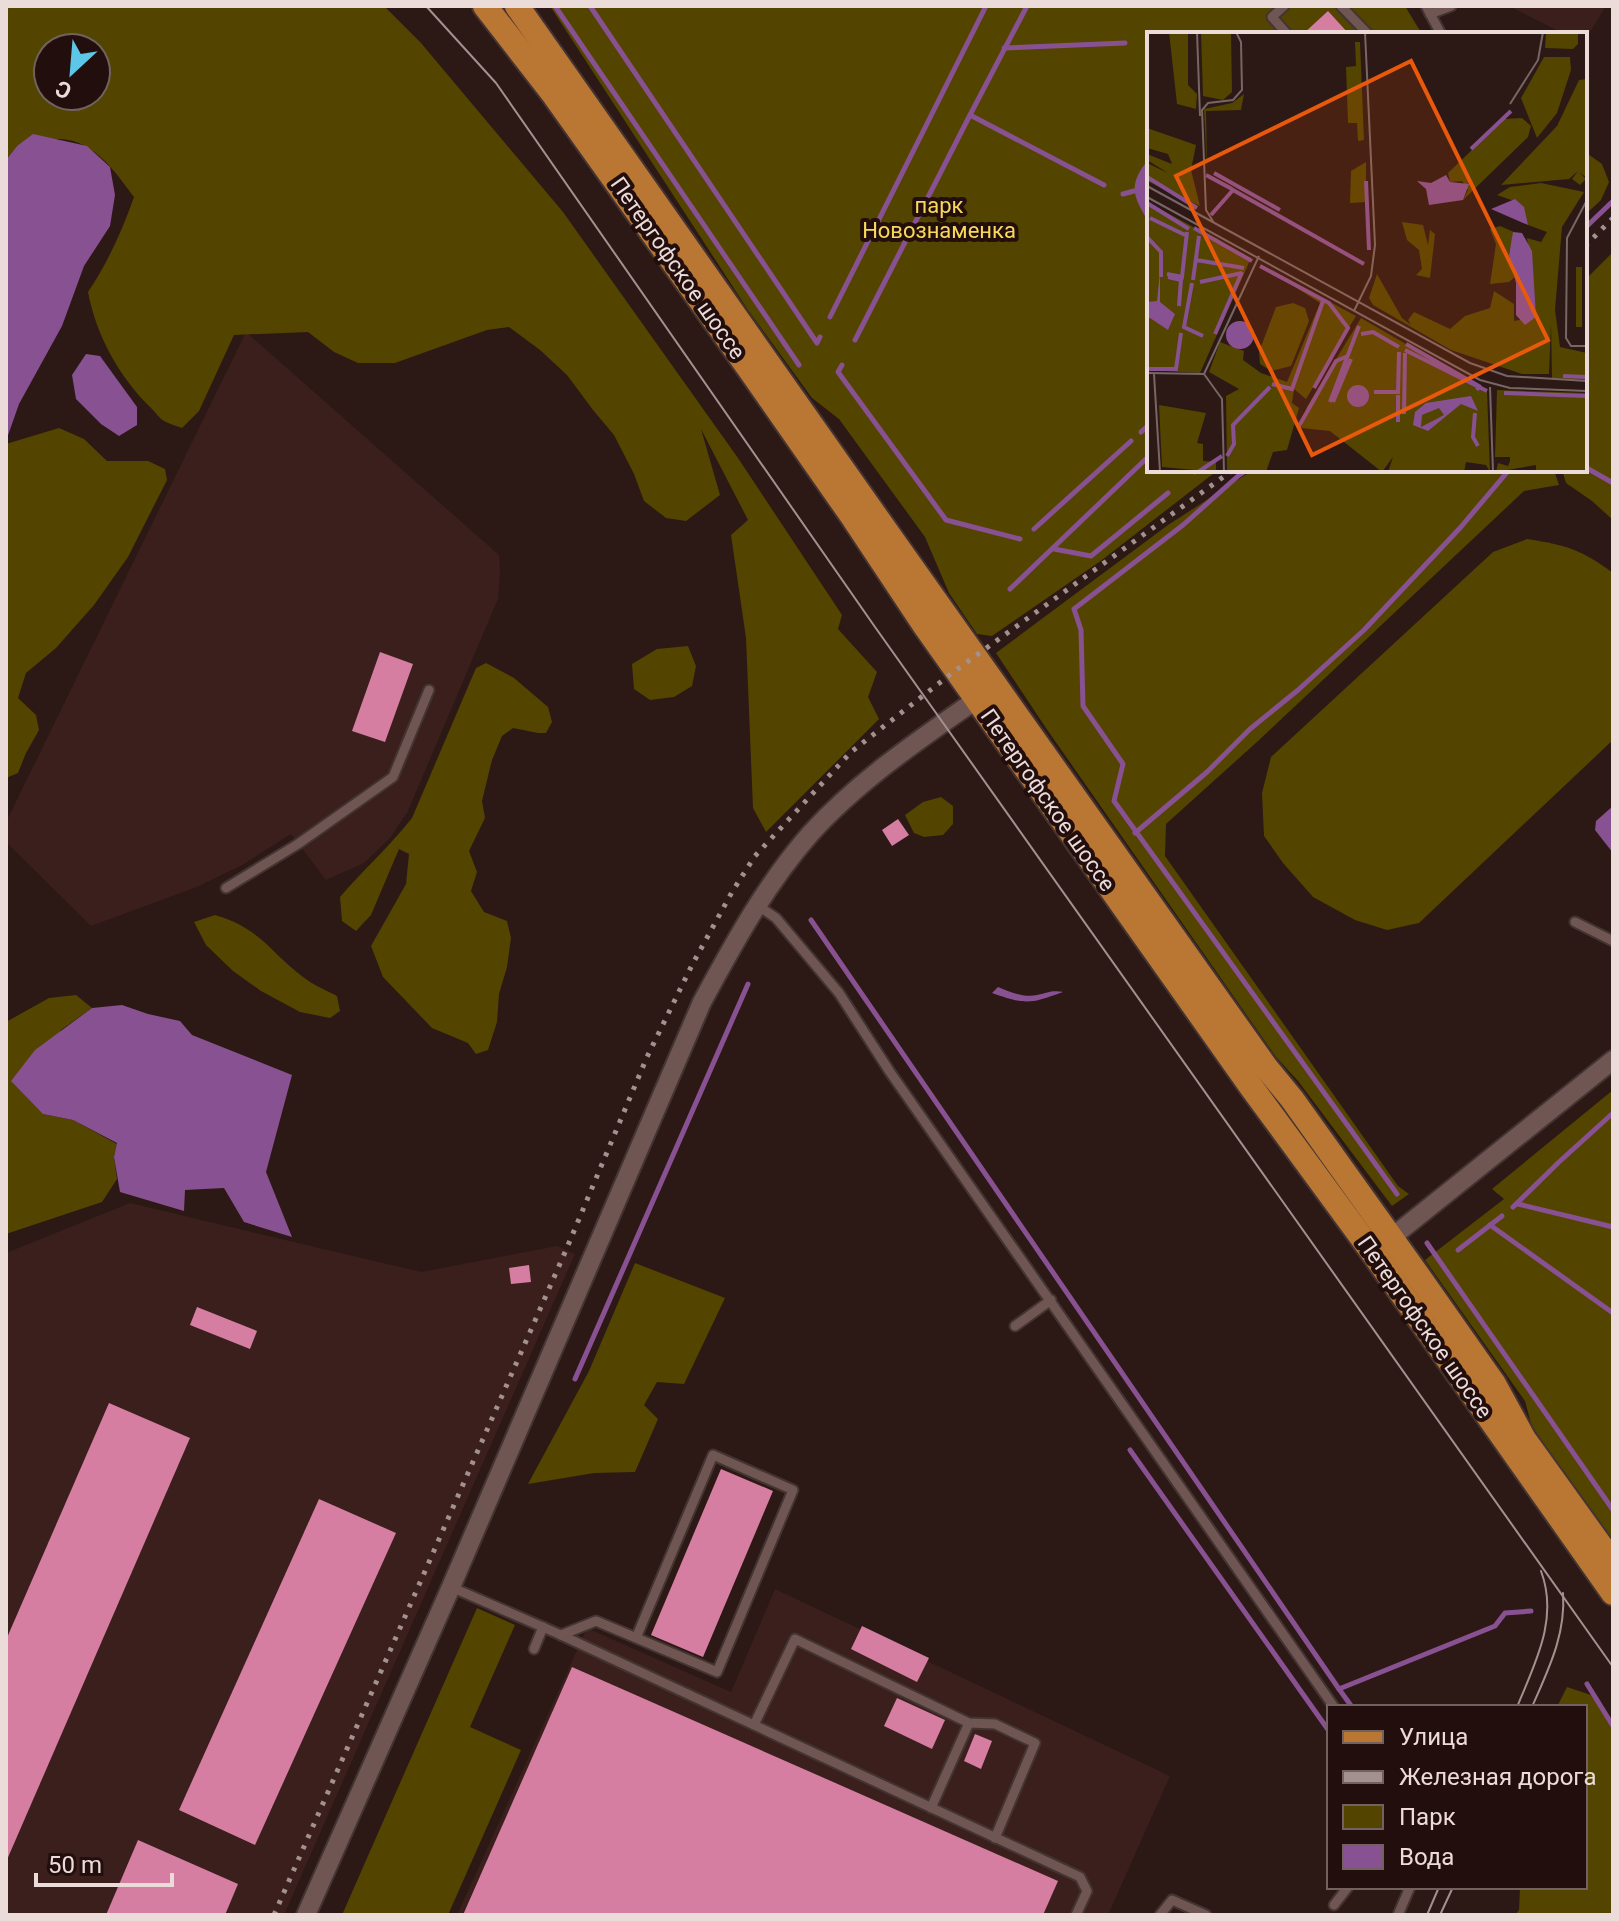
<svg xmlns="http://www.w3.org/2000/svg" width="1619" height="1921" font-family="Roboto,sans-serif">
<rect width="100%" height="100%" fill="#2c1815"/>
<g fill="#3a1f1c">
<path d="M1509 6H1606L1585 40V34H1564Z"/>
<path d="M246 332 499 555 500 569 498 599 408 811 390 838 364 863 326 880 291 834 244 864 197 887 91 926 6 842V822Z"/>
<path d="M130 1203 421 1272 557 1246 575 1254 284 1915H6V1253Z"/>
<path d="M775 1589 1170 1776 1108 1915H457L587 1628 731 1692Z"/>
</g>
<g fill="#534400" fill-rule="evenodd">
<path d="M6 6H384L421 43 563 212 738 458 842 615 838 629 877 672 868 697 879 719 766 832 753 808 746 638 731 535 748 520 701 429 720 495 686 521 666 518 644 501 634 474 614 435 593 410 567 375 540 350 509 327 487 330 395 363H358L334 352 308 332 234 335 199 411 182 428C177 426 169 424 164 421 159 418 155 412 151 408 119 377 96 335 88 292 108 262 122 231 134 197 116 173 95 141 61 139 48 138 31 144 17 146L6 160ZM48 48H96V96H48Z"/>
<path d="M550 6H1405L1422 34H1149V470H1218L1102 560 992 636 977 634 949 593 925 537 839 419 812 398 748 310Z"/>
<path d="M1585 152 1602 164 1609 182 1601 200 1585 215Z"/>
<path d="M1613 252V520L1592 501 1566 483 1562 470H1585V362L1588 344 1585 338V280Z"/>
<path d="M59 428 84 439 107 461H148L165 469 167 480 128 557 94 605 56 648 26 673 18 698 36 715 39 730 26 753 18 773 6 778V444Z"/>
<path d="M1253 470H1554L1559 485 1524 491 1258 741 1166 824 1165 856 1398 1186 1409 1194 1392 1206 1298 1081 1276 1057 1048 731 996 653 1168 525Z"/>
<path d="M1527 539C1565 545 1581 549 1613 573V740L1419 923 1387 930 1355 920 1313 897 1283 863 1264 836 1262 793 1271 757 1493 552Z"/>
<path d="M688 646 696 666 692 686 674 697 650 700 634 689 632 664 657 649Z"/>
<path d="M486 663 514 678 548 707 552 722 546 733H538L513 728 502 736 492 760 482 801 485 818 469 851 477 872 471 891 484 912 507 921 511 938 507 967 499 994 497 1022 488 1050 476 1054 468 1043 432 1028 383 977 371 946 406 884 409 854 399 849 371 915 356 931 342 921 340 897C363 870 390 846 412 818L476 668Z"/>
<path d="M941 797 953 806V824L943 835 924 837 914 833 905 815 923 802Z"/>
<path d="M215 915C260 928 269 951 303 977 313 985 326 990 337 996L340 1011 330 1018 300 1012 261 991 233 971 206 945 194 922Z"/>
<path d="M76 995 92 1008 61 1030 43 1114 73 1120 117 1144 114 1157 117 1179 102 1202 6 1234V1022L49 998Z"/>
<path d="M1613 1090V1549L1536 1442 1525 1401 1425 1260 1504 1199 1492 1189Z"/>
<path d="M635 1263 725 1298 684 1384 657 1382 644 1405 658 1419 635 1472 594 1473 528 1484 589 1371Z"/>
<path d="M477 1608 515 1625 470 1727 521 1750 448 1915H342Z"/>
<path d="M1567 1687 1591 1695 1613 1725V1915H1515L1519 1910 1520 1887H1585V1707H1557Z"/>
</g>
<g fill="#885191">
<path d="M33 134 87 146 110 167 115 195 110 226 84 266 62 326 19 404 6 441V160L17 146Z"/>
<path d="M1149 159V223C1133 196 1127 185 1149 159Z"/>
<path d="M86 354 100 356 137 407V425L119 436 101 424 76 399 72 375Z"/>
<path d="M1613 806V853L1595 830 1596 821Z"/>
<path d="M998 987C1010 992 1024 998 1037 995 1049 993 1050 990 1063 992 1030 1004 1026 1005 992 993Z"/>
<path d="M122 1005 148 1014 180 1021 192 1035 292 1075 266 1172 292 1237 244 1222 224 1188 185 1190 184 1211 120 1192 114 1157 117 1143 73 1120 43 1114 11 1081 35 1050 92 1008Z"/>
</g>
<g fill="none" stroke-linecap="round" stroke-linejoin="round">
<g stroke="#885191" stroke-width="5">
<path d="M555 6 799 365"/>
<path d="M590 6 817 343 820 337"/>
<path d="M1004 48 1125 43"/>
<path d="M970 115 1027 6"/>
<path d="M1123 194 1134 191"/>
<path d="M1585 228 1613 201"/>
<path d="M830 317 986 6"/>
<path d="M855 340 970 115 1104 185"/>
<path d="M842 365 838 372 946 520 1020 539"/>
<path d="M1141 432 1149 425"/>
<path d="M1585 467 1613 483"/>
<path d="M1191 470 1195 472 1198 470"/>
<path d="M1247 470 1238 476 1183 525 1074 609 1081 630 1083 706 1123 764 1114 801 1397 1194"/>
<path d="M1034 529 1131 441"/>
<path d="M1054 549 1091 556 1168 493"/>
<path d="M1010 589 1149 456"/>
<path d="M1135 833 1207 772 1250 729 1298 690 1364 630 1460 528 1509 470"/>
<path d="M811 920 1339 1689 1495 1626 1505 1613 1531 1611"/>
<path d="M1518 1204 1613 1227"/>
<path d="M1513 1207 1559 1162 1613 1113"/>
<path d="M1490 1225 1613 1313"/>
<path d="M1427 1243 1613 1510"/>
<path d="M1458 1250 1502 1216"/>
<path d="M575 1379 748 984"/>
<path d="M1130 1450 1329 1731"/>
<path d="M1587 1684 1613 1726"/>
<path d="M1339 1689 1352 1707"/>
</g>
</g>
<g fill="#d67ea2">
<path d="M1328 11 1349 34H1303Z"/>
<path d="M380 652 413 664 385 742 352 731Z"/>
<path d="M898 819 909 835 892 846 882 830Z"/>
<path d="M529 1265 531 1282 511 1284 509 1268Z"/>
<path d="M197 1307 257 1331 250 1349 190 1325Z"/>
<path d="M109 1403 190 1438 6 1862V1640Z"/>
<path d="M721 1469 773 1491 703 1657 651 1635Z"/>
<path d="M319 1499 396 1533 255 1845 179 1810Z"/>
<path d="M862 1626 929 1658 917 1682 851 1649Z"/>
<path d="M572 1667 1058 1881 1043 1915H463Z"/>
<path d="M897 1698 945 1720 932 1749 884 1726Z"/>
<path d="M975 1734 992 1741 981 1769 964 1761Z"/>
<path d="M138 1840 238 1884 225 1915H106Z"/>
</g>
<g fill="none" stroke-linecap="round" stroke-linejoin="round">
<defs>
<g id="lane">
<path d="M1284 6 1272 17 1287 34"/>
<path d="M1341 6 1368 34"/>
<path d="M1426 6 1441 34"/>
<path d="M1430 14 1451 6"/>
<path d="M226 888 298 844 393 777 429 690"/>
<path d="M757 905 776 918 839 993 890 1072 1334 1707"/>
<path d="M1575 922 1613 941"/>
<path d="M1015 1326 1051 1300"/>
<path d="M451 1587 561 1635 1080 1877 1087 1891 1076 1915"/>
<path d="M561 1635 596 1621 717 1672 793 1490 713 1455 636 1638"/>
<path d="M534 1649 543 1627"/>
<path d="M754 1725 795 1639 969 1723 995 1724 1035 1743 995 1838"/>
<path d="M931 1808 969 1723"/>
<path d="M1334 1905 1348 1887"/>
<path d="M1160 1915 1172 1900 1206 1915"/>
<path d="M1398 1915 1410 1887"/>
</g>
<g id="street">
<path d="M1381 1246 1613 1060"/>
<path d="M306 1915 451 1587 702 1002C734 943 766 884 811 833 861 778 926 735 987 692"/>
</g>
<g id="primary">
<path d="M485 6 554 95 750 370 854 519 925 626 1252 1088 1373 1253 1613 1593"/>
<path d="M517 6 891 538 1265 1066 1292 1099 1419 1277 1494 1384 1524 1439 1613 1563"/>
</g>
</defs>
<use href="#lane" stroke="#433432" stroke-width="13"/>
<use href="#street" stroke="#433432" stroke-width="22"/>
<use href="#primary" stroke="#433432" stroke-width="28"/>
<use href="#lane" stroke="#6f5653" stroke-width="9"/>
<use href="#street" stroke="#6f5653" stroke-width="18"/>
<use href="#primary" stroke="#ba7633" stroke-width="24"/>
<g stroke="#a2918f" stroke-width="2">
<path d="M426 6 496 83 875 627 1613 1667"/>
<path d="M1517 1707C1535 1663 1559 1619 1541 1571"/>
<path d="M1532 1707C1548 1670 1566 1635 1563 1593"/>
<path d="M1427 1915 1439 1887"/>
<path d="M1440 1915 1453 1887"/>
</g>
<g stroke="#a2918f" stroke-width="5" stroke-dasharray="4 8" stroke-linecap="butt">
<path d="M1585 246 1613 218"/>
<path d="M274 1915 566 1250 647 1057 692 965 732 892 755 856 851 752 956 670 1233 470"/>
</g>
</g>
<g text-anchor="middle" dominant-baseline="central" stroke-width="8" stroke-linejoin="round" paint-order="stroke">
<g font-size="22" fill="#f9d95b" stroke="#220f0d">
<text x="939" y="205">парк<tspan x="939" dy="25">Новознаменка</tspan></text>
</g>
<g font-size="22" fill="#ebdcda" stroke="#220f0d">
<text transform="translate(678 268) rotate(55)">Петергофское шоссе</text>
<text transform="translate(1048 800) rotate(55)">Петергофское шоссе</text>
<text transform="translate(1425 1327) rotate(55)">Петергофское шоссе</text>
</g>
</g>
<g transform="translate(1147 32)">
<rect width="440" height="440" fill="#2c1815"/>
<path d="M22 0H41V53L50 62 49 77 30 72ZM54 0H84L85 60 76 68 56 64ZM399 0H431V12L426 17 398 16ZM208 10H213L217 108 211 109 210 91H201L199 35 209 34ZM397 25H423L424 38 410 81 390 106 374 66ZM440 47V146L432 140 439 147 433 153 425 147 431 139 422 147 354 153 410 94 432 48ZM97 62 94 78 59 79 60 137 57 77 85 71ZM375 86 384 94 381 105 316 168 321 158 315 149 303 150 301 141 357 87ZM0 96 49 113 44 138 53 174 0 149V131L21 141 0 128V122L25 132 21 122 0 116ZM219 130V170L203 171 204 139ZM394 151 437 160 415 195 408 278 413 315 440 321V348L405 346 404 292 402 342H375L304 318 226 273 222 266 230 242 255 286 264 293 261 288 267 280 303 297 318 284 343 276 347 259 367 272V289L389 285 380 206 394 210 400 200 381 193 370 170 350 163 363 155ZM0 170 104 226 53 341 0 338ZM255 190 276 193 281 213 283 198 288 202 283 246 269 243 275 237 272 218 260 208ZM353 194 367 200 362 222 369 244 362 250 343 252 349 212 343 197ZM113 232 209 284 159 367 147 357 145 371 152 376 140 418 126 420 119 440H80L79 364 92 357 62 340 73 310 97 319 96 328 114 341 140 350 173 271ZM429 235H435V295H429ZM146 271 158 276 162 289 144 334 124 339 113 332 112 320 129 275ZM214 286 340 359 343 440 339 433 319 430 317 440H241L246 425 235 440 183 399 154 396 160 375ZM350 358 440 361V440H389V433L349 440 351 431 361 434 363 429V425H348ZM12 373 59 381 50 411 56 412V429L69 430V440L15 435Z" fill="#534400"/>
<path d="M299 143 303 150 322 152 316 168 282 173 279 157 270 149 284 151ZM368 167 377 175 381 193 344 177ZM366 200 375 201 385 219 389 285 378 293 369 283V251L362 223ZM13 240V270L28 282 21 298 0 284V270L10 269ZM79 303a14 14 0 1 1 28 0a14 14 0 1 1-28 0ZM200 364a11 11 0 1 1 22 0a11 11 0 1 1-22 0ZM324 364 331 379 314 372 281 399 266 393 268 380 279 371ZM292 376 297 383 274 395 275 383Z" fill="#885191" fill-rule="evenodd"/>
<path fill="none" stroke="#885191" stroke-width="4" d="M324 117 364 79M67 141 133 178M59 143 85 157M0 145 50 176M219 149 222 218M0 171 42 197M64 183 86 158 217 232M3 186 38 203M47 196 105 229M0 205 14 220V245M49 228 97 236M113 234 182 271 201 296 167 356M20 242 35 245 40 200M21 245 34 248 32 274M46 248 52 204M53 250 95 241M45 251 37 295 56 304M68 302 95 240M214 302 226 300 252 315M259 312 332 354 330 358M258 318 340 359M0 337H29L34 301M416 344 440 345M125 352 145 357 176 269M227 360H251L252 320M357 361 440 364M183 370 212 294M186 370 204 327M328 381 326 405 331 414M257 382 258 321M251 390V363M152 394 189 329 201 324M80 424 87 412 86 393 123 355M51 440 75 424"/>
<path fill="none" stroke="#786664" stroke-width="2" d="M50 0 53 84M363 72 391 28 396 0M0 154 323 331 360 344 440 349M0 165 333 348 363 356 440 359M440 168 420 206 419 306 424 314H440M67 191 59 178 55 78 61 71 86 68 95 58 94 10 89 0M207 279 224 244 228 213 218 0M0 341 57 342M7 342 13 440M57 342 112 224M57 342 75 367 77 440M343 355 346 440"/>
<path fill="#e8590c" fill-opacity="0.15" stroke="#e8590c" stroke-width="4" d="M264 29 401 308 165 423 29 144Z"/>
<rect width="440" height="440" fill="none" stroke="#ebdcda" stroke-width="4"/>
</g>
<rect width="1619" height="1921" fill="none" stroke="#ebdcda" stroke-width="16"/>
<rect x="1327" y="1705" width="260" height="184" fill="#220f0d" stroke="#72615f" stroke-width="2"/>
<rect x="1343" y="1731" width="40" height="12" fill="#ba7633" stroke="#72615f" stroke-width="2"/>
<text x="1399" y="1745" font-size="24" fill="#ebdcda">Улица</text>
<rect x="1343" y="1771" width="40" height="12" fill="#a2918f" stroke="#72615f" stroke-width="2"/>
<text x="1399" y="1785" font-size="24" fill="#ebdcda">Железная дорога</text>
<rect x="1343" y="1805" width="40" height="24" fill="#534400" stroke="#72615f" stroke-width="2"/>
<text x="1399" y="1825" font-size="24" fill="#ebdcda">Парк</text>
<rect x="1343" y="1845" width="40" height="24" fill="#885191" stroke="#72615f" stroke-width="2"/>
<text x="1399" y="1865" font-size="24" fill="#ebdcda">Вода</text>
<g transform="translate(72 72) rotate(206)"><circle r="38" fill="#220f0d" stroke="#72615f" stroke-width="2"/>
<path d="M0-6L14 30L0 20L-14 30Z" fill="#5dc7e8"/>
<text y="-12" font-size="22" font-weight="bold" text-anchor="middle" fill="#ebdcda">С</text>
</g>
<path d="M36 1873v12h136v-12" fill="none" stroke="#ebdcda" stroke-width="4"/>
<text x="48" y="1873" font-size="24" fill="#ebdcda" stroke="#220f0d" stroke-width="6" paint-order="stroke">50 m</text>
</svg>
